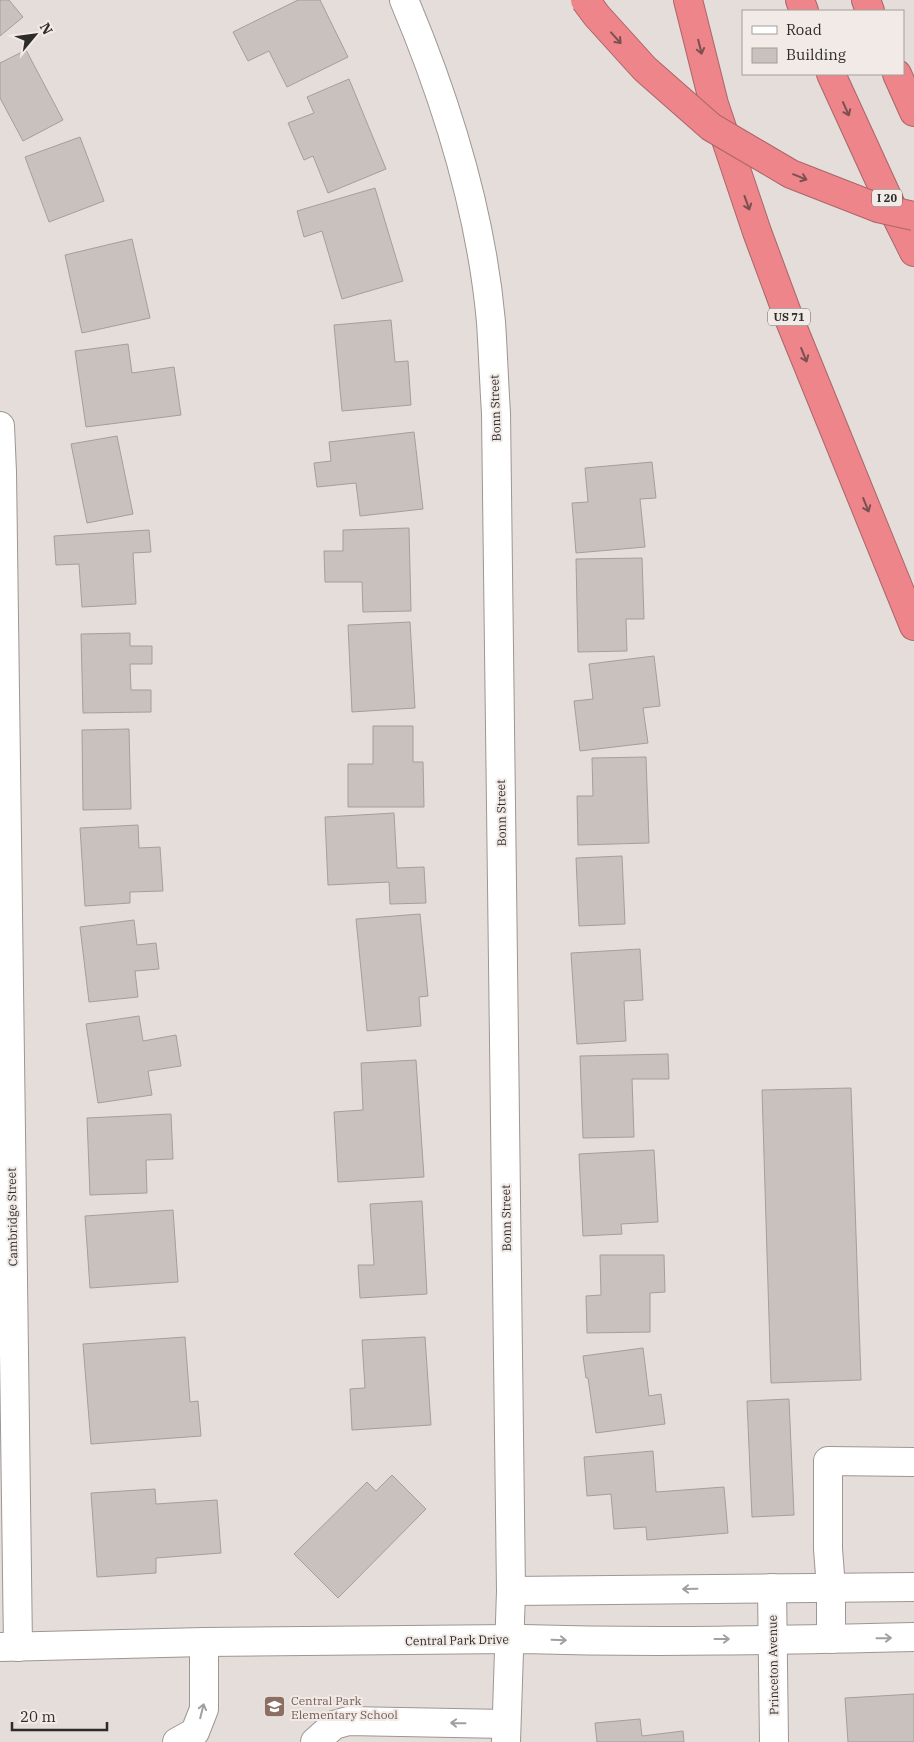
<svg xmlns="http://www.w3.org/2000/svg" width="914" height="1742" font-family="'IBM Plex Serif',serif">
<rect width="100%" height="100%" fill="#e4ddda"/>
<g fill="#c8c1be" stroke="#a59e9c">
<path d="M0 0H9L23 17 0 36Z"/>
<path d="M298 0H320L348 57 287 87 269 51 248 61 233 32Z"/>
<path d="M26 50 63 120 23 141 0 98V63Z"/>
<path d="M349 79 386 169 328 193 313 156 304 160 288 123 314 113 307 97Z"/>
<path d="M80 137 104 201 49 222 25 157Z"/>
<path d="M375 188 403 281 342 299 322 231 304 237 297 211Z"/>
<path d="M132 239 150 318 82 333 65 255Z"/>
<path d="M391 320 395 362 408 361 411 405 342 411 334 325Z"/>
<path d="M128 344 132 373 174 367 181 415 86 427 75 351Z"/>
<path d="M414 432 423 509 360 516 356 483 317 487 314 463 331 461 329 442Z"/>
<path d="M117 436 133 514 87 523 71 444Z"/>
<path d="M652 462 656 498 640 499 645 547 576 553 572 503 588 502 585 468Z"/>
<path d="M409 528 411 611 363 612 362 582H325L324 551H343V530Z"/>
<path d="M149 530 151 552 133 553 136 604 82 607 79 564 56 565 54 536Z"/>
<path d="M642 558 644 619H626L627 651 578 652 576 559Z"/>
<path d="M410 622 415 708 352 712 348 625Z"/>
<path d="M130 633V646H152V664H130L131 690H151V712L83 713 81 634Z"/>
<path d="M654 656 660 706 643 708 648 743 580 751 574 701 593 699 589 664Z"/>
<path d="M373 726H413V762H423L424 807H348V764H373Z"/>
<path d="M129 729 131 809 83 810 82 730Z"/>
<path d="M646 757 649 843 578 845 577 796H593L592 758Z"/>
<path d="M394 813 397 868 424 867 426 903 390 904 389 882 328 885 325 817Z"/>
<path d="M138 825 139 848 160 847 163 891 130 892V903L85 906 80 828Z"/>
<path d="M622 856 625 924 579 926 576 858Z"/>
<path d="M420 914 428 996 419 997 421 1026 367 1031 356 919Z"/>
<path d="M134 920 137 945 156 943 159 969 135 971 138 997 89 1002 80 927Z"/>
<path d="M640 949 643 1000 624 1001 626 1041 577 1044 571 953Z"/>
<path d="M139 1016 143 1041 176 1035 181 1066 148 1071 152 1095 98 1103 86 1024Z"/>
<path d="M668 1054 669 1079H632L634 1137 583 1138 580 1056Z"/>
<path d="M416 1060 424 1177 338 1182 334 1112 363 1110 361 1063Z"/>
<path d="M851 1088 861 1380 771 1383 762 1090Z"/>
<path d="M171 1114 173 1159 146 1160 147 1193 90 1195 87 1118Z"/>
<path d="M654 1150 658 1222 621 1224 622 1234 583 1236 579 1154Z"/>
<path d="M422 1201 427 1294 360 1298 358 1265H374L370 1204Z"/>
<path d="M173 1210 178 1282 90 1288 85 1216Z"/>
<path d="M600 1255H664L665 1292 650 1293V1332L587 1333 586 1296 601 1295Z"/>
<path d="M185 1337 190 1402 198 1401 201 1436 91 1444 83 1344Z"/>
<path d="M425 1337 431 1425 352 1430 350 1389 365 1388 362 1340Z"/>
<path d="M643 1348 649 1396 661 1394 665 1424 596 1433 588 1378H586L583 1356Z"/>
<path d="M789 1399 794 1515 752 1517 747 1401Z"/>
<path d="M653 1451 656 1492 724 1487 728 1533 647 1540 646 1527 614 1529 611 1494 587 1496 584 1457Z"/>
<path d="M392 1475 426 1509 338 1598 294 1554 367 1482 376 1491Z"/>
<path d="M155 1489 156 1504 217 1500 221 1553 156 1558V1573L97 1577 91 1493Z"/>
<path d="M914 1694V1742H848L845 1698Z"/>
<path d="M640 1719 642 1736 683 1731 684 1742H597L595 1723Z"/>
</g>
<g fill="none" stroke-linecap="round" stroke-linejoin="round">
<defs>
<g id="minor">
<path d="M404 0C447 102 481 211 491 322 493 352 494 383 496 413L511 1591 506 1742"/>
<path d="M0 426 2 472 18 1647"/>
<path d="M772 1588 774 1742"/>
<path d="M511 1591 914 1587"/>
<path d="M831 1639V1588L828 1549V1461L914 1462"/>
<path d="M0 1647 204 1642 523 1639C653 1643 784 1640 914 1637"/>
<path d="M177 1742 195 1732 204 1709V1642"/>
<path d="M315 1742 334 1725 348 1721 506 1724"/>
</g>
<g id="highway">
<path d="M688 0 714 104 757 232 790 321 914 626"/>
<path d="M800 0 804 11"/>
<path d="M866 0 870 11"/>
<path d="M831 74 896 216 914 252"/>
<path d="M897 74 914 112"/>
</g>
</defs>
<use href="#minor" stroke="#9d9693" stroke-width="30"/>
<use href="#highway" stroke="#aa6668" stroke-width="30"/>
<use href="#minor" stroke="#fff" stroke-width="28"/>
<use href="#highway" stroke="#ed858a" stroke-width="28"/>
<defs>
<path id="highway-bridge" d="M585 0 597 16 645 69 711 127 791 174 878 208 914 216"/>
</defs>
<use href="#highway-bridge" stroke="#aa6668" stroke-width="30" stroke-linecap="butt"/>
<use href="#highway-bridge" stroke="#ed858a" stroke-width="28"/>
</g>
<defs><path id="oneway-shaft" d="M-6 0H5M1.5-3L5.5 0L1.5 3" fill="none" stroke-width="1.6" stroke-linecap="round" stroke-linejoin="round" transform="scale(1.25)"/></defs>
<g stroke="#7a5050">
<use href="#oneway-shaft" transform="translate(616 38) rotate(48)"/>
<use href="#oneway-shaft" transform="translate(700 47) rotate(76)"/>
<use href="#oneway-shaft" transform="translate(846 109) rotate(66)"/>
<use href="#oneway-shaft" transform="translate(800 177) rotate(22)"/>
<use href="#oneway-shaft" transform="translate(747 203) rotate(70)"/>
<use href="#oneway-shaft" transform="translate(804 355) rotate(68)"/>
<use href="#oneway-shaft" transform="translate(866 505) rotate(68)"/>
</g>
<g stroke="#a1a09f">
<use href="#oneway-shaft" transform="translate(690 1589) rotate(179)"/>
<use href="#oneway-shaft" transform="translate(884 1638) rotate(-1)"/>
<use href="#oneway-shaft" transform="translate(722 1639)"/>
<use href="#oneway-shaft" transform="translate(559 1640) rotate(2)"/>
<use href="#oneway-shaft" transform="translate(202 1711) rotate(-76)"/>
<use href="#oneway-shaft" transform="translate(458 1723) rotate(-179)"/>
</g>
<defs>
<symbol id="school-square" viewBox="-11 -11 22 22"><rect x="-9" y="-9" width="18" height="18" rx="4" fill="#8d6e63" stroke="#f1eae7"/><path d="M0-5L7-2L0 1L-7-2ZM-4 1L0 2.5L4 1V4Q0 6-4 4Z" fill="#fff"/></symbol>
</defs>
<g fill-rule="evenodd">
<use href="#school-square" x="262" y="1694" width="25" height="25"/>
</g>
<g text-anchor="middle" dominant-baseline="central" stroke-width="4" stroke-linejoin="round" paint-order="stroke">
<g fill="#f1eae7" stroke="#686563" stroke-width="1">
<rect x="872" y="189.5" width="30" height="17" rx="4"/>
<rect x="768" y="308.5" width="42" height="17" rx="4"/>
</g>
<g font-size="11" font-weight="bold" fill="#2e2c2a">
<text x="887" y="198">I 20</text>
<text x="789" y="317">US 71</text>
</g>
<g font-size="12" fill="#2e2c2a" stroke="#f1eae7">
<text transform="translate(495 408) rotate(-92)">Bonn Street</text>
<text transform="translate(501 813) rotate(-91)">Bonn Street</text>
<text transform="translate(12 1217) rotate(-91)">Cambridge Street</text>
<text transform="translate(506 1218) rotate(-91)">Bonn Street</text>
<text transform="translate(457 1640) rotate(-1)">Central Park Drive</text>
<text transform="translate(773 1665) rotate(-91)">Princeton Avenue</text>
</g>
<g font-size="12" fill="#785e54" stroke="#f1eae7" text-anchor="start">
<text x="291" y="1700">Central Park<tspan x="291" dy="14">Elementary School</tspan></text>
</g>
</g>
<rect x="742" y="10" width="162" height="65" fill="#f1eae7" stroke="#a39e9b"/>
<rect x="752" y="26" width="25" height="8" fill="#ffffff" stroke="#a39e9b"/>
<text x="786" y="35" font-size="15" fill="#2e2c2a">Road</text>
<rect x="752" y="48" width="25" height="15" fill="#c8c1be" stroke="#a39e9b"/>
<text x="786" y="60" font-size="15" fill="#2e2c2a">Building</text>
<g transform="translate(35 35) rotate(61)" stroke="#f1eae7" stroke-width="4" paint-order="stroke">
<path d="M0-4L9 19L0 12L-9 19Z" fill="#2e2c2a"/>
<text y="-8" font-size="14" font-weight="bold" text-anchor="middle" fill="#2e2c2a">N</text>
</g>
<path d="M12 1722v8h95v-8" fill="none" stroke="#2e2c2a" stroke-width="2.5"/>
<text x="20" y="1722" font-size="15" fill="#2e2c2a" stroke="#f1eae7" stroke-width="4" paint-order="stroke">20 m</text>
</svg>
